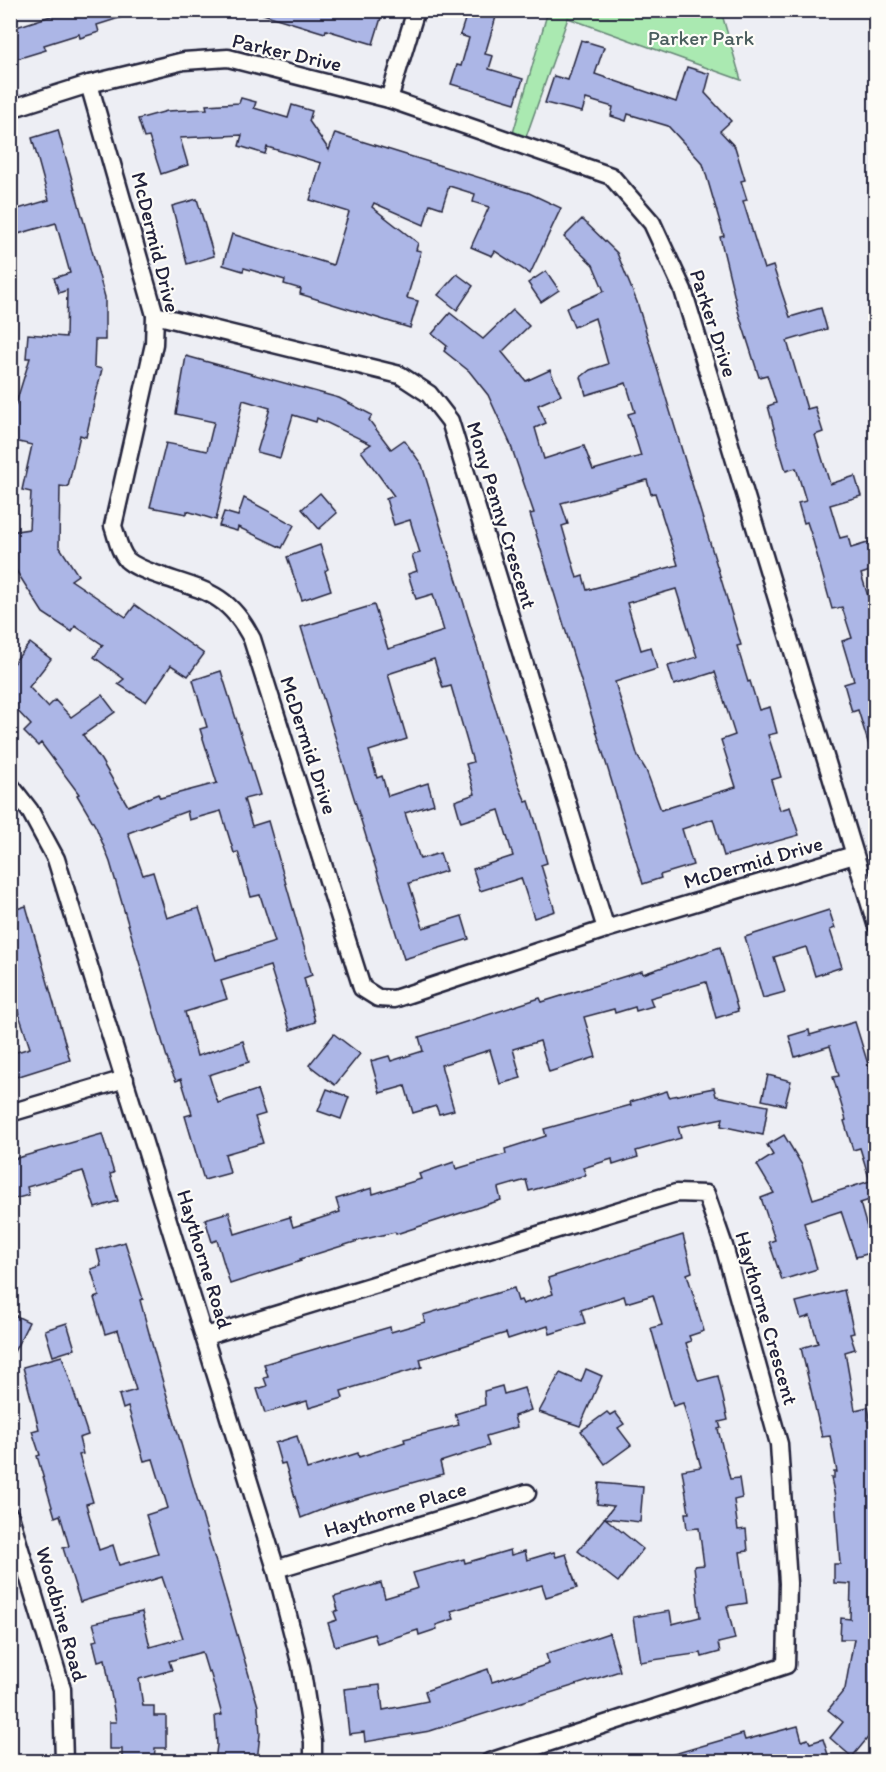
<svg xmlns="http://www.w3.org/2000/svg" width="886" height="1772" font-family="Itim,sans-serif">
<rect width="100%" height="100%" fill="#edeef4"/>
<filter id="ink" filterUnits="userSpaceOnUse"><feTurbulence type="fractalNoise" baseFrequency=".0167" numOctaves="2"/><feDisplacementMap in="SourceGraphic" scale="12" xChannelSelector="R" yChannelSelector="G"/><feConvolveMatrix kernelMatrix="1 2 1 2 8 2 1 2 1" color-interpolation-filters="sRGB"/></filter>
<g filter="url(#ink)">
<path fill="#aae9b1" stroke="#668676" stroke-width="1.5" d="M548 11H721L741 80 568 18 526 137 513 133Z"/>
<g fill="#acb6e6" stroke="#22223b" stroke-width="1.5" fill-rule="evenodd">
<path d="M53 10H131L132 14 97 25 99 32 80 38 79 34 44 45 46 50 10 61V29L54 15Z"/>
<path d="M264 10H354L381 18 373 44 326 30 325 33 263 14Z"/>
<path d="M468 10H498L485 54 493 56 489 69 523 79 515 103 451 84 457 65 461 66 469 38 460 35Z"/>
<path d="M581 40 604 47 595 74 676 102 687 67 710 74 705 93 731 121 720 131 735 147 745 180 741 181 747 200 743 201 764 269 773 266 790 317 821 308 827 329 787 341 807 409 815 407 823 432 815 435 830 484 855 476 861 496 830 505 840 538 848 536 851 548 871 542 876 558V569L861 574 874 615 870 616 876 633V754L872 755 858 710 852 712 844 684 854 681 842 641 852 638 842 607 832 609 812 537 807 522 804 523 798 503 806 501 796 468 786 471 780 451 768 406 776 403 767 375 759 377 738 311 720 237 724 236 703 164 668 126 628 114 626 121 611 116 613 107 586 99 582 112 545 103 554 76 568 80Z"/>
<path d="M241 98 256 102 254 108 288 118 292 105 312 111 309 121 329 150 335 133 529 193 561 208 530 274 495 251 492 256 471 247 489 207 473 202 475 194 449 186 442 208 430 204 424 225 374 203 372 207 418 243 416 250 421 251 407 298 418 301 410 328 300 294 301 289 284 284 285 280 244 268 243 271 223 265 232 234 333 265 349 212 310 200 321 163 267 147 265 154 239 146 242 135 180 138 188 165 161 174 149 137 144 138 138 119 167 111 207 109 206 105 239 103Z"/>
<path d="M58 130 105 297V340H95L94 367 102 369 91 415 86 437 80 435 68 487 60 486 59 546 78 575 71 580 126 617 135 605 204 654 188 676 171 665 146 702 118 684 124 679 94 657 103 645 75 626 72 632 43 613 10 561V532L29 529 31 492 22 490 32 445 10 440V422L30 358H26L28 334 66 337 67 290 59 293 54 278 70 273 56 223 18 234 11 211 49 200 32 138Z"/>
<path d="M197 199 214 256 187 264 172 206Z"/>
<path d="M582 219 617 253 637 302 741 645 737 646 748 682 750 681 759 710 770 707 777 733 768 735 781 777 771 780 780 810 790 807 799 835 724 856 713 819 682 829 693 865 660 875 661 878 643 884 530 514 534 513 510 443 488 395 469 371 444 351 447 346 432 334 450 313 483 339 513 310 529 326 502 352 526 381 550 370 561 395 538 405 546 423 535 428 544 459 584 446 593 470 641 456 628 414 635 412 626 383 586 395 581 377 590 370 608 364 595 318 574 327 566 308 604 291 593 265 564 237ZM647 480 651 494 655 493 678 565 587 590 583 576 577 578 562 526 568 524 561 503ZM676 589 697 657 668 666 674 685 715 672 735 735 721 740 736 787 661 810 646 770 638 757 615 682 657 669 651 647 641 650 627 603Z"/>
<path d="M546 271 559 290 541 302 528 283Z"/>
<path d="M457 274 473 286 457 310 438 295Z"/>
<path d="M186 356 339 398 372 415 369 420 391 449 404 440 422 465 519 786 526 802 529 801 535 820 547 863 541 865 555 911 534 918 521 878 480 891 473 869 513 856 499 810 461 822 455 801 475 794 466 764 473 762 451 686 443 688 434 659 388 674 407 739 369 751 377 778 382 776 388 796 428 783 434 804 405 813 420 859 440 853 446 871 409 883 423 928 462 916 469 939 404 959 301 627 374 605 388 649 444 631 433 594 416 599 408 574 417 571 412 555 420 553 410 520 394 525 386 499 394 496 361 451 371 444 317 418 316 422 293 415 280 458 257 452 270 408 243 400 216 520 187 511V514L150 507 166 443 207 451 214 422 176 414Z"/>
<path d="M320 493 337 513 319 529 302 509Z"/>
<path d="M244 498 294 525 282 548 238 527 237 531 219 526 224 512 238 516Z"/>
<path d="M320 545 328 569 325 571 331 590 302 600 287 557Z"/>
<path d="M30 643 51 659 29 687 48 707 55 700 71 717 102 695 115 712 83 735 101 760 128 806 158 794 160 798 217 783 200 729 207 727 193 680 221 671 260 795 244 799 252 826 268 821 312 975 304 978 315 1022 290 1030 270 966 221 981 227 999 185 1012 197 1056 243 1041 249 1062 209 1075 218 1103 257 1090 265 1114 255 1117 263 1143 225 1154 230 1173 204 1180 185 1116 192 1114 181 1079 176 1081 170 1068 110 862 96 827 77 795 79 794 41 743 38 746 24 732 31 725 10 703V667ZM187 811 189 820 221 811 234 853 238 852 251 897 260 895 275 942 216 960 199 908 167 918 153 872 143 875 128 833Z"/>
<path d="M26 906 70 1060 13 1078 10 1054 30 1048 10 987V911Z"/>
<path d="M829 910 835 928 830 930 842 967 815 976 806 947 774 957 785 992 763 998 745 937Z"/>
<path d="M720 947 738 1011 716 1018 706 982 650 998 653 1006 636 1011 635 1007 615 1013 614 1009 584 1017 596 1057 571 1065 549 1072 540 1041 513 1049 521 1078 500 1084 490 1050 441 1065 454 1110 439 1114 436 1106 413 1113 405 1086 380 1093 371 1061 389 1056 391 1061 423 1051 419 1037 540 998 542 1002 642 971 643 974Z"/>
<path d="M855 1022 876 1090V1198L860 1203 874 1252 856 1257 841 1211 804 1223 817 1269 782 1280 769 1242 775 1240 761 1198 774 1193 757 1165 773 1155 767 1145 784 1135 802 1165 813 1199 870 1181 860 1148 853 1150 844 1121 846 1120 833 1077 839 1076 830 1046 795 1057 789 1036 809 1030 810 1035Z"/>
<path d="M334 1034 360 1054 335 1085 309 1065Z"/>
<path d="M768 1075 791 1081 785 1105 762 1100Z"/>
<path d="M714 1088 716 1096 768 1106 763 1135 721 1126 723 1118 678 1127 681 1138 636 1151 638 1157 613 1165 612 1159 583 1168 586 1175 529 1191 526 1180 498 1188 501 1200 396 1234 395 1232 361 1240 300 1259 301 1261 230 1284 217 1240 212 1242 205 1219 229 1212 235 1234 290 1217 293 1227 340 1212 336 1199 372 1188 373 1194 421 1179 419 1174 422 1173 454 1162 456 1169 506 1154 505 1149 546 1136 544 1129 631 1105 630 1102 667 1091 669 1097Z"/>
<path d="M327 1089 349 1097 341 1119 318 1111Z"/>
<path d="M102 1134 114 1173 110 1174 118 1201 95 1208 83 1171 27 1187 29 1195 10 1200V1160Z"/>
<path d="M683 1235 692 1272 687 1274 704 1331 689 1336 691 1341 686 1343 697 1378 699 1381 718 1376 728 1420 719 1422 721 1428 718 1429 730 1479 739 1478 742 1498 734 1500 738 1530 746 1529 748 1551 740 1552 747 1603 727 1606 735 1639 718 1643 720 1652 702 1657 701 1653 640 1662 633 1617 670 1611 672 1624 700 1617 694 1566 704 1565 699 1528 687 1529 685 1513H689L682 1470 701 1467 683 1403 673 1406 651 1328 662 1325 653 1295 626 1303 624 1296 581 1310 585 1323 550 1334 548 1326 508 1339 506 1333 420 1359 422 1367 341 1391 343 1398 309 1408 307 1401 265 1413 257 1389 267 1386 264 1378 268 1377 264 1364 390 1327 391 1332 425 1322 423 1315 514 1288 518 1301 521 1300 523 1304 553 1294 548 1278Z"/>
<path d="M125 1242 143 1299 140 1300 157 1362 258 1706 260 1734 257 1761H215L217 1745 215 1716 222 1715 210 1671 208 1672 202 1652 169 1661 172 1670 139 1679 143 1706H154V1716H166V1748H155L154 1761H122V1749H109V1722H116L105 1659 98 1661 93 1641 98 1640 93 1623 142 1612 150 1647 183 1638 162 1577 80 1602 63 1548 69 1546 60 1515 55 1517 37 1456 40 1455 32 1431 39 1429 23 1367 62 1356 88 1435 79 1438 83 1454 79 1455 93 1502 86 1504 99 1550 113 1545 119 1565 158 1554 146 1515 168 1508 153 1459 144 1461 128 1407 123 1409 119 1395 136 1390 118 1330 105 1334 94 1298 99 1296 91 1269 101 1266 97 1250Z"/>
<path d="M844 1290 854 1333 850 1334 855 1349 845 1352 855 1410 868 1407 871 1423 876 1422V1492H873L876 1519V1728L852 1757 830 1738 843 1722 828 1710 845 1689 854 1639H840L841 1618 850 1619 851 1584 834 1583V1564H840L835 1497 831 1478H834V1472H837L830 1436 822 1437 801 1348 818 1343 810 1316 801 1319 796 1302Z"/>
<path d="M10 1313 29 1322 10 1360Z"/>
<path d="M67 1323 75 1349 53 1356 45 1330Z"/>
<path d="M586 1369 602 1376 580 1426 539 1412 560 1373 581 1382Z"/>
<path d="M502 1386 504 1394 524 1388 531 1410 514 1416 517 1427 486 1436 489 1446 440 1462 443 1474 331 1506 301 1518 285 1463 281 1464 275 1443 297 1436 307 1469 358 1453 359 1457 405 1442 404 1439 459 1425 455 1414 485 1405 484 1391Z"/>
<path d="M607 1412 610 1415 615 1412 624 1424 618 1428 631 1445 605 1464 581 1431Z"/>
<path d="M599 1483 643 1487 640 1522 605 1518 643 1549 618 1582 578 1551 614 1506 597 1504Z"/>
<path d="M510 1550 511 1555 525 1551 527 1560 554 1552 556 1557 566 1554 577 1588 546 1597 542 1585 451 1611 454 1619 436 1625 437 1629 419 1635 418 1630 377 1643 374 1634 335 1646 328 1623 337 1620 334 1612 338 1610 334 1597 381 1583 385 1598 418 1588 413 1573 464 1559 465 1563Z"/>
<path d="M609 1633 620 1671 430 1731 365 1742 364 1732 349 1734 344 1689 380 1685 383 1710 428 1701 425 1691 488 1669 492 1682 549 1664 546 1654Z"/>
<path d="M798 1726 802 1741 808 1739 810 1743 823 1739 830 1761H660V1758L743 1734 745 1740Z"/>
</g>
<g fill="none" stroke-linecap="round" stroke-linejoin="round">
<defs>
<g id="minor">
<path d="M89 84 155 315 154 344 113 526C117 537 119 551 127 560 136 568 150 572 161 576 206 591 229 594 252 639L362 988 378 998 394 999 606 929 854 855"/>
<path d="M389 99 416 10"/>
<path d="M10 109 89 84 184 61 228 58 389 99 611 176 652 223 683 290 876 924"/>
<path d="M155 315 400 375 429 394 450 421 606 929"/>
<path d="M10 785 30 811 56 859 276 1569 301 1666 313 1742V1762"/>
<path d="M10 1113 125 1079"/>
<path d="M206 1336 676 1193 706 1194 724 1246 779 1444 788 1583 786 1665 489 1762"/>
<path d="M10 1516 62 1689 64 1762"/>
<path d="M276 1569 527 1493"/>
</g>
</defs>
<use href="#minor" stroke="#22223b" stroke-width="21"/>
<use href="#minor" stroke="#fdfcf7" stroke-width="16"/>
</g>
</g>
<g text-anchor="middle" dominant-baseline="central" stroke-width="4.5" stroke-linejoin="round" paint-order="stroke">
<g font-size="21" fill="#4b5e5e" stroke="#fdfcf7">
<text x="701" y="37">Parker Park</text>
</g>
<g font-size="21" fill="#22223b" stroke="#fdfcf7">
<text transform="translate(287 52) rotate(13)">Parker Drive</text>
<text transform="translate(156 242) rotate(76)">McDermid Drive</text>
<text transform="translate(714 323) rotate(72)">Parker Drive</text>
<text transform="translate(502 515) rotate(73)">Mony Penny Crescent</text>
<text transform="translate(309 745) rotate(72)">McDermid Drive</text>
<text transform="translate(753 862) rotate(-16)">McDermid Drive</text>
<text transform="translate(205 1259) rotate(73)">Haythorne Road</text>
<text transform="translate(767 1318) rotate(74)">Haythorne Crescent</text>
<text transform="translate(395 1509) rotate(-17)">Haythorne Place</text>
<text transform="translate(62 1614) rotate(74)">Woodbine Road</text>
</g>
</g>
<rect width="886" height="1772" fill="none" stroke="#fdfcf7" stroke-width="36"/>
<rect x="18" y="18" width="850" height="1736" fill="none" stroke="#22223b" stroke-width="2" filter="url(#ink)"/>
</svg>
